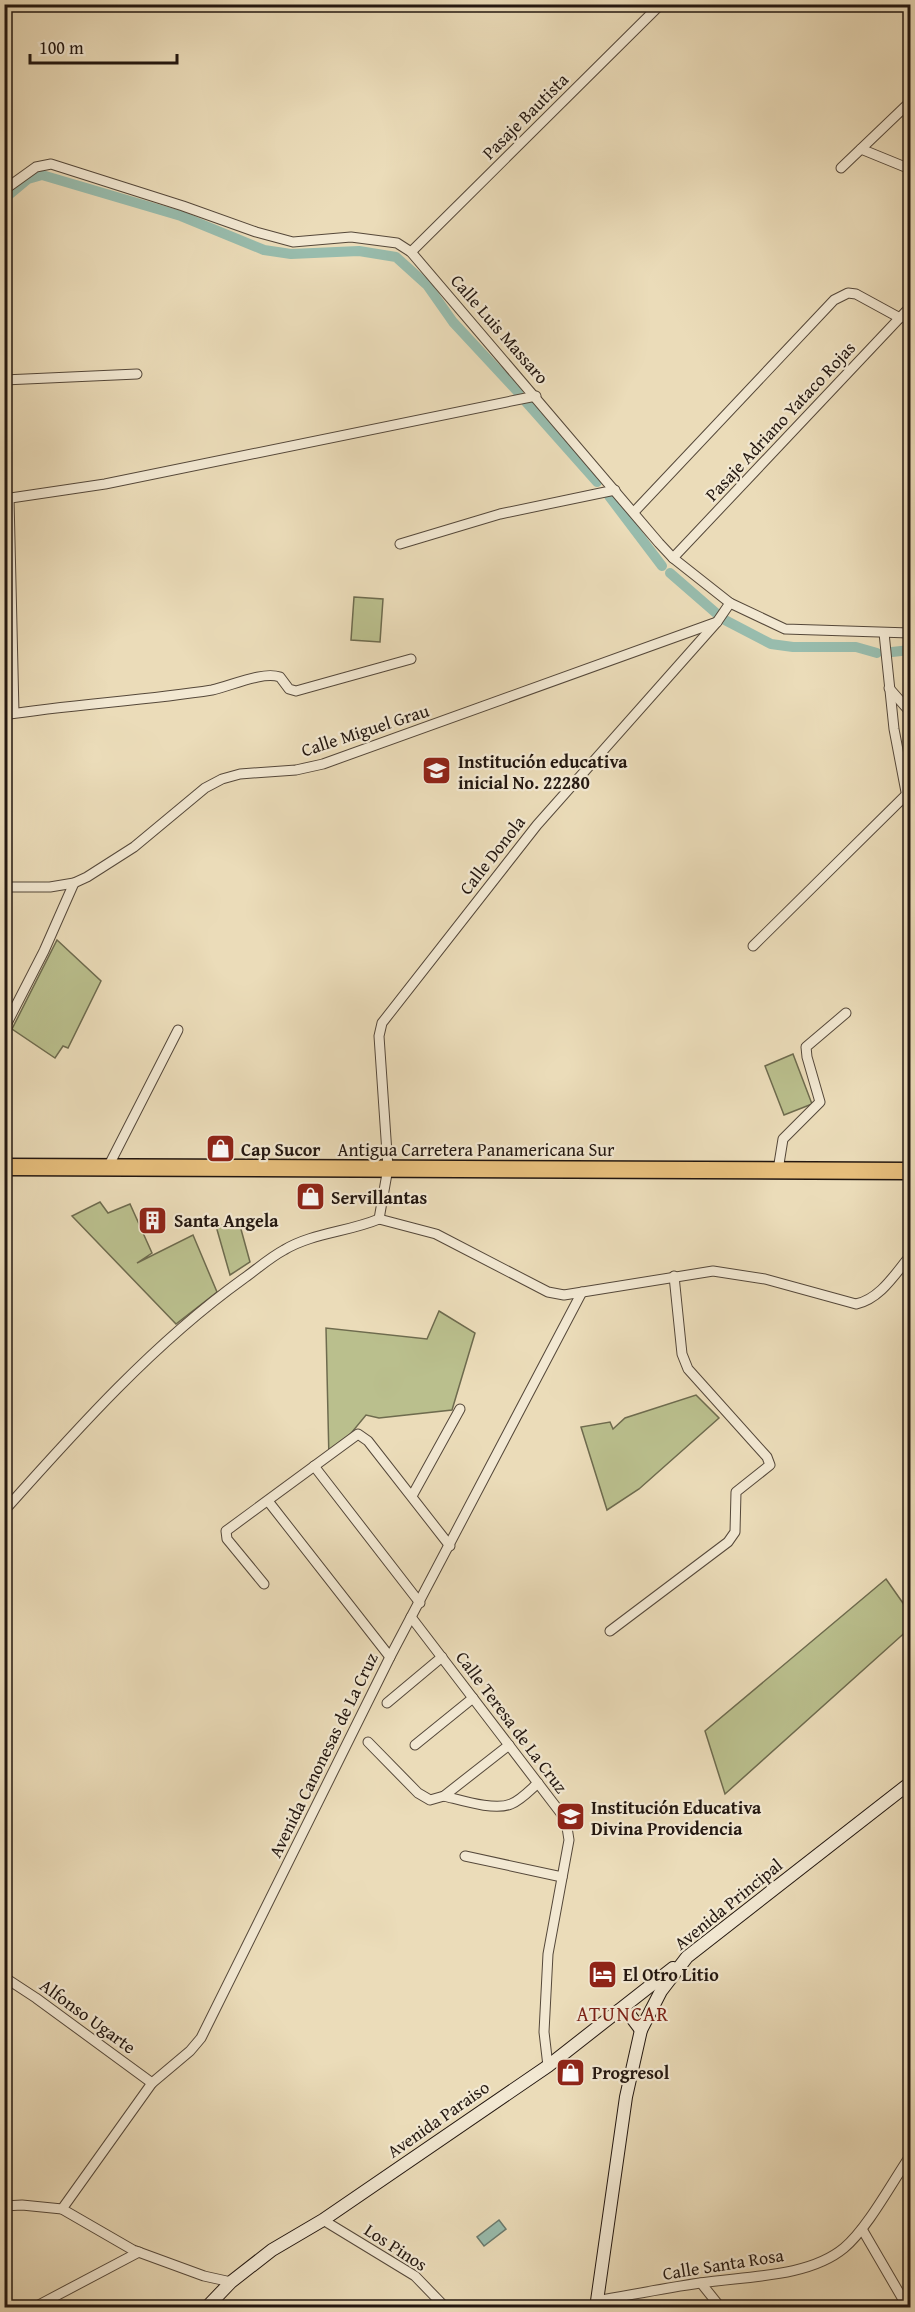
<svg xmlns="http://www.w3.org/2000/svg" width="915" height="2312" font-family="'Gentium Book Plus',serif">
<rect width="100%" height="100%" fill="#ebdcb9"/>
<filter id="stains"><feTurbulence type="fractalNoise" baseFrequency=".00333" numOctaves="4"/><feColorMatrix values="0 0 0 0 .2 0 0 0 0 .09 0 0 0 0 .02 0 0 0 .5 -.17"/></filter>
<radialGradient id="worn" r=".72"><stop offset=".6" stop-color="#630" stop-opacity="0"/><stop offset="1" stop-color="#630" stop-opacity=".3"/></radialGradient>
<g fill="#babf8d" stroke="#6e6b4e" stroke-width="1.5">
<path d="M354 597 383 599 380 642 351 640Z"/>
<path d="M57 940 101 981 68 1048 63 1046 55 1058 12 1029Z"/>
<path d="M793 1054 812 1104 784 1115 765 1066Z"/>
<path d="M100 1202 108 1213 130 1204 152 1253 137 1263 193 1235 217 1292 176 1324 72 1216Z"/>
<path d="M239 1222 250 1262 230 1275 216 1226Z"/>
<path d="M439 1311 475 1333 452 1410 379 1418 366 1415 329 1460 326 1328 427 1339Z"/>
<path d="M696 1395 719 1418 639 1489 607 1510 581 1427 610 1422 613 1429 625 1418Z"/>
<path d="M886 1579 910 1613V1628L725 1794 705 1731Z"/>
</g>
<path fill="#98bcad" stroke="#697a6e" stroke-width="1.5" d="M499 2220 506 2229 484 2246 477 2237Z"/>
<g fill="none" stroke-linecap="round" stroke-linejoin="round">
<g stroke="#98bcad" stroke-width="10">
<path d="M4 199 28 179 42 175 181 216 264 250 291 254 359 251 396 257 427 285 453 322 518 392"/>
<path d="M526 402 597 482"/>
<path d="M609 496 662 566"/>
<path d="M670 573 716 613"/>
<path d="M723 619 771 644 793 647H856L877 653"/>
<path d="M892 652 910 650"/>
</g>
<defs>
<g id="street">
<path d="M861 149 910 169"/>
<path d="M841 168 910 102"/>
<path d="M4 190 36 167 51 164 183 206 256 232 293 242 351 237 397 243 411 252 659 543 673 558 730 603 785 629 910 633"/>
<path d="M411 252 661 4"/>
<path d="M4 380 137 374"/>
<path d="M9 498 14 713"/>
<path d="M4 499 105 484 536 396"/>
<path d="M634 512 834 300 848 293 856 294 900 318"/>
<path d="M400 544 500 514 615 490"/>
<path d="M673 558 910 307"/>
<path d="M884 633 894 729 910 813"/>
<path d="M889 688 910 712"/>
<path d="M4 715C73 704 143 701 212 690 231 686 262 671 280 677L289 689 296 691 411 659"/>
<path d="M4 887H50L74 883 87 877 134 847 205 788 222 779 240 774 296 770 323 764 717 622"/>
<path d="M753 946 906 795"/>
<path d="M4 1029 44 951 74 883"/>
<path d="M108 1167 178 1030"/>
<path d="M778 1170 783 1139 820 1102 807 1057 806 1047 846 1013"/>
<path d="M379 1219 388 1168 379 1036 382 1023 537 825 717 622 730 603"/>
<path d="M379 1219 436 1234 548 1292 564 1295 713 1271 765 1279 856 1304C880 1299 895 1274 910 1256"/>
<path d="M314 1466 420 1603"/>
<path d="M412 1496 460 1409"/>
<path d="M268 1501 390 1657"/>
<path d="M4 1511C77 1429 154 1343 243 1279 256 1270 269 1258 284 1250 312 1233 348 1232 379 1219"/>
<path d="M264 1584 227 1539 226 1531 358 1434 368 1441 450 1546"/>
<path d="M411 1617 560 1812 566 1821 569 1840 548 1954 544 2032 548 2066"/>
<path d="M610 1631 728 1542 735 1532 736 1492 770 1465 767 1457 688 1369 682 1354 674 1276"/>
<path d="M387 1703 442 1657"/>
<path d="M368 1742 418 1793 430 1800 444 1796 509 1745"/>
<path d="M415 1745 473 1698"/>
<path d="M444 1796C461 1800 494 1811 511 1804 521 1800 530 1790 538 1783"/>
<path d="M465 1856 562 1877"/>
<path d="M4 1977 36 1998 152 2083"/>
<path d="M4 2206 22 2205 62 2209 133 2250 204 2276 231 2282"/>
<path d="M62 2209 152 2083 190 2051 201 2038 390 1657 582 1292"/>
<path d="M323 2220 415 2276 446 2308"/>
<path d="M862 2229 908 2308"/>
<path d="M701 2283 721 2308"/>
<path d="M596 2301C631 2295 665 2288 700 2283 744 2276 808 2278 844 2248 867 2229 893 2181 910 2156"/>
<path d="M33 2308 139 2252"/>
</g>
<g id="secondary">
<path d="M618 2011 629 2014 641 2030"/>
<path d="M206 2308 231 2282 272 2250 323 2220 548 2066 673 1968"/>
<path d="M596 2308 626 2097 641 2030 661 1991 687 1957 910 1783"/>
</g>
<path id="highway" d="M4 1167 910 1171"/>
</defs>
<use href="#street" stroke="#55483a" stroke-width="11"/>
<use href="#secondary" stroke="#231710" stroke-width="14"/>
<use href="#highway" stroke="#231710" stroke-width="19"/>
<use href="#street" stroke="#f2e8d2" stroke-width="9"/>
<use href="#secondary" stroke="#f2e8d2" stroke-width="12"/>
<use href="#highway" stroke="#e6be7c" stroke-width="16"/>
</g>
<defs>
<symbol id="school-square" viewBox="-11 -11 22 22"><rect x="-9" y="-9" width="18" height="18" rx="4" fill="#8f2418" stroke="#f2e8d2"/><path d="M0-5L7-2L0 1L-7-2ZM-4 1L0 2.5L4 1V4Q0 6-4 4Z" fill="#fff"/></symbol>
<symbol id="shop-square" viewBox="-11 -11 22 22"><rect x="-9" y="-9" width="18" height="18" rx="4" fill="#8f2418" stroke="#f2e8d2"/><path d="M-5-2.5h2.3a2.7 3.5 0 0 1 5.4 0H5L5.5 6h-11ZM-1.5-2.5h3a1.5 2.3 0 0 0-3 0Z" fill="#fff"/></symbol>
<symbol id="building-square" viewBox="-11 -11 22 22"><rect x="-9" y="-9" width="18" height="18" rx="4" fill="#8f2418" stroke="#f2e8d2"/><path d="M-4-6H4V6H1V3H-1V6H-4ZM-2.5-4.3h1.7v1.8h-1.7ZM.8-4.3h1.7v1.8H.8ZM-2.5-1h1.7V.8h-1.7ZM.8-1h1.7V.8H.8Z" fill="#fff"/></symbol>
<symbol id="hotel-square" viewBox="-11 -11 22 22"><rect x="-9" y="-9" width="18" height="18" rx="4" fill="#8f2418" stroke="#f2e8d2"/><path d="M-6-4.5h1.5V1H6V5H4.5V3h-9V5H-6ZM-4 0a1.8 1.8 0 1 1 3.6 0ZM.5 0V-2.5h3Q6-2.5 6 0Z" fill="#fff"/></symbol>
</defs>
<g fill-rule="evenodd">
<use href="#school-square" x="420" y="754" width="33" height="33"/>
<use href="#shop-square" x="204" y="1132" width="33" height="33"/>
<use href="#shop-square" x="294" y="1180" width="33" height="33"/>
<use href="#building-square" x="136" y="1204" width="33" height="33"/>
<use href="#school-square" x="554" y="1800" width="33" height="33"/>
<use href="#hotel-square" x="586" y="1958" width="33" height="33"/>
<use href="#shop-square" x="554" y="2056" width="33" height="33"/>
</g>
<g text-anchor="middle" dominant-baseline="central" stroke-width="4.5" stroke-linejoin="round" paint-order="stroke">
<g font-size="18" fill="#231710" stroke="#f2e8d2">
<text transform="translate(525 116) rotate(-45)">Pasaje Bautista</text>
<text transform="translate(500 329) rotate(49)">Calle Luis Massaro</text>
<text transform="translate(780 421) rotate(-47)">Pasaje Adriano Yataco Rojas</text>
<text transform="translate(365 730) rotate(-18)">Calle Miguel Grau</text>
<text transform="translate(492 855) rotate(-52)">Calle Donola</text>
<text x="476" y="1149">Antigua Carretera Panamericana Sur</text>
<text transform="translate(512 1722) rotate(53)">Calle Teresa de La Cruz</text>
<text transform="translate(323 1755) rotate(-64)">Avenida Canonesas de La Cruz</text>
<text transform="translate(728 1904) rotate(-39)">Avenida Principal</text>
<text transform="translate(88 2016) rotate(36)">Alfonso Ugarte</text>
<text transform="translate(438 2119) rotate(-35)">Avenida Paraiso</text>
<text transform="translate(396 2247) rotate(33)">Los Pinos</text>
<text transform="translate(723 2264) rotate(-9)">Calle Santa Rosa</text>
</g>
<g font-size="18" font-weight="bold" fill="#231710" stroke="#f2e8d2" text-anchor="start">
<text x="458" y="761">Institución educativa<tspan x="458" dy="21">inicial No. 22280</tspan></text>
<text x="241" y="1149">Cap Sucor</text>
<text x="331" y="1197">Servillantas</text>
<text x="174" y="1220">Santa Angela</text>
<text x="591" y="1807">Institución Educativa<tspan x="591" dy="21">Divina Providencia</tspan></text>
<text x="623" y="1974">El Otro Litio</text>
<text x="592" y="2072">Progresol</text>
</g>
<g font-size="20" letter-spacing="1.5" fill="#7a1f14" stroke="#f2e8d2">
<text x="623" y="2013">ATUNCAR</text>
</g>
</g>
<rect width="915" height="2312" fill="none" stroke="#ebdcb9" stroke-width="24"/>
<rect x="6" y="6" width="903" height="2300" fill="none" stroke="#231710" stroke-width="3"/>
<rect x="12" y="12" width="891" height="2288" fill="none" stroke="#231710" stroke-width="1.5"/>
<path d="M30 54v9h147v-9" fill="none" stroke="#231710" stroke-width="3"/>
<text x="39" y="54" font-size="18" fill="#231710" stroke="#f2e8d2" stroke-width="4.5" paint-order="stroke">100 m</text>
<rect width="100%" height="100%" filter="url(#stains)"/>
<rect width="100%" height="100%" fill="url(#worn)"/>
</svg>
